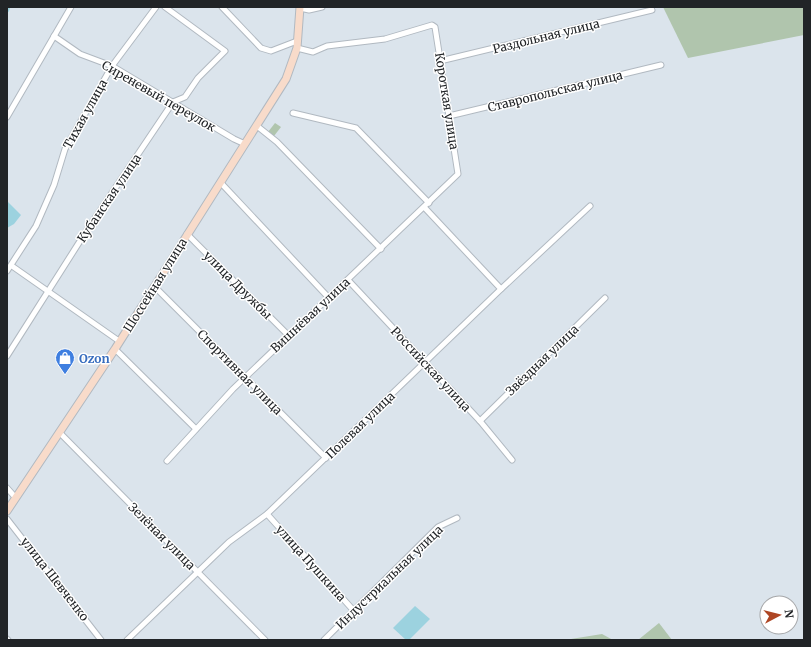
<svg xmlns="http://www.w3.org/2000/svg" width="811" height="647" font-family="Merriweather,serif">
<rect width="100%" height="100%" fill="#dbe4ec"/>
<g fill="#b0c5ad">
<path d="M663 7H804V35L688 58Z"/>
<path d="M275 123 281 127 274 136 268 132Z"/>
<path d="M659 623 672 640H638Z"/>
<path d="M602 634 613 640H569L571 639Z"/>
</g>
<g fill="#9cd2df">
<path d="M7 201 21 215 14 224 7 228Z"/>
<path d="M415 606 430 619 409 640H406L393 628Z"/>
</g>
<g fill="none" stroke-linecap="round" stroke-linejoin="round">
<path stroke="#9cd2df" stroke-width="4.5" d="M7 10 8 7"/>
<defs>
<g id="street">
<path d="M222 7 261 48 271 51 297 41"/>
<path d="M300 8 309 10 322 7"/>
<path d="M54 36 80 54 112 66 234 139 245 144"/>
<path d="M440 61 652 10"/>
<path d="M293 113 356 128 429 203"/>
<path d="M449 116 661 65"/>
<path d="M7 117 71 7"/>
<path d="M257 126 277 142 381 249"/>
<path d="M221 183 329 298"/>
<path d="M424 207 501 289"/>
<path d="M187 234 289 336"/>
<path d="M12 266 119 341"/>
<path d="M7 271 36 226 54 185 65 149 112 66 156 7"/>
<path d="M348 280 480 421 512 460"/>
<path d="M154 286 326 458"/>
<path d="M115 349 196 429"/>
<path d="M7 356 87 230 173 102 185 97 198 78 225 51 165 7"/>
<path d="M480 421 605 298"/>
<path d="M59 432 265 640"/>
<path d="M167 461 233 389 458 174 435 27 432 25 385 39 327 46 313 52 297 48"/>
<path d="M7 488 15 497"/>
<path d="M267 514 354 611"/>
<path d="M7 519 101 640"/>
<path d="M7 639 8 640"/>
<path d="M127 640 229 542 267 514 501 289 590 206"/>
<path d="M324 640 438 527 457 518"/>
</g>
<path id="secondary" d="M7 511 115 349 286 79 297 48 300 7"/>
</defs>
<use href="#street" stroke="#b1b9c1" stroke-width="7"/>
<use href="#secondary" stroke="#b1b9c1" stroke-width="9"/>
<use href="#street" stroke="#fff" stroke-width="5"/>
<use href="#secondary" stroke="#f8dbca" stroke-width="7"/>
</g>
<defs>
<symbol id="shop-pin" viewBox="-11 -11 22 30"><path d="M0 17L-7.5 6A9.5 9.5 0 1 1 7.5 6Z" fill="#3f7fe0" stroke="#fff"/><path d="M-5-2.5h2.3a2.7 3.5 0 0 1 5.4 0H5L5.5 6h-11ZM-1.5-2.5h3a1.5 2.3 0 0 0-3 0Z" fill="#fff"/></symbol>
</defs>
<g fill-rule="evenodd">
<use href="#shop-pin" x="54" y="347" width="22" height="30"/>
</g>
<g text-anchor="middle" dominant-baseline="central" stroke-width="3" stroke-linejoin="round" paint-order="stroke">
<g font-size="12" fill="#212427" stroke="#fff">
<text transform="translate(546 36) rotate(-14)">Раздольная улица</text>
<text transform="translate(555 91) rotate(-14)">Ставропольская улица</text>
<text transform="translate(159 96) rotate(30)">Сиреневый переулок</text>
<text transform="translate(447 101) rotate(81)">Короткая улица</text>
<text transform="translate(85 114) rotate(-61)">Тихая улица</text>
<text transform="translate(109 198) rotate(-56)">Кубанская улица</text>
<text transform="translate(155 285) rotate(-58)">Шоссейная улица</text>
<text transform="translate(238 285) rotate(45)">улица Дружбы</text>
<text transform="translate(310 315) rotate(-43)">Вишнёвая улица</text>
<text transform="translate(542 360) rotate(-44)">Звёздная улица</text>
<text transform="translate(431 369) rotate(47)">Российская улица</text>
<text transform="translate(240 372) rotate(45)">Спортивная улица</text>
<text transform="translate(360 425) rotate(-44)">Полевая улица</text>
<text transform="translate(162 536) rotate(45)">Зелёная улица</text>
<text transform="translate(311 563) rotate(48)">улица Пушкина</text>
<text transform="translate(389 577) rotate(-44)">Индустриальная улица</text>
<text transform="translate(55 579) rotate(52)">улица Шевченко</text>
</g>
<g font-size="12" font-weight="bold" fill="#366cbe" stroke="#fff" text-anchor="start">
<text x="79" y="358">Ozon</text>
</g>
</g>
<rect width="811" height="647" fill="none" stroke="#212427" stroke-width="16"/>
<g transform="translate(779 615) rotate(83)"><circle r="19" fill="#ffffff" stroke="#a6a7a9"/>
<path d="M0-3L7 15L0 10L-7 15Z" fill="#ae4624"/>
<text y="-6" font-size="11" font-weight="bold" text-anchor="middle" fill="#212427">N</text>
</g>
</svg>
